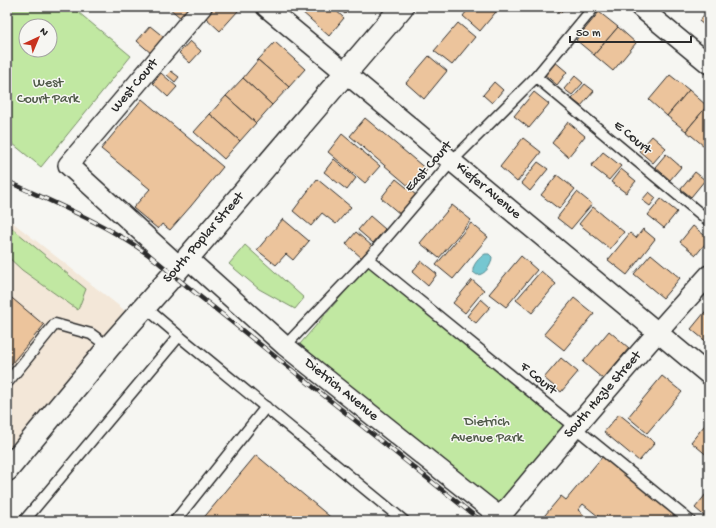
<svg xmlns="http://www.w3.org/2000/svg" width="716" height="528" font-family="'Gochi Hand',sans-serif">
<rect width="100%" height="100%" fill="#f6f6f2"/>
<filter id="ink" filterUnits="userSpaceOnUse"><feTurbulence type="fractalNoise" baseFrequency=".025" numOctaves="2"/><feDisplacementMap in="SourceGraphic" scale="8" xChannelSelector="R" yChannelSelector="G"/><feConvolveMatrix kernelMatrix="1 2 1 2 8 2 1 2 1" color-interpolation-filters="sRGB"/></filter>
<g filter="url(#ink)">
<path fill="#f3e7d8" d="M7 218 128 313 7 450Z"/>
<g fill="#c1e8a2" stroke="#768a66" fill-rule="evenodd">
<path d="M7 7H72L131 56 41 167 7 139ZM26 26H50V50H26Z"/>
<path d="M7 224 86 289 78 310 22 270 7 256Z"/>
<path d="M245 245 304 298 295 309 259 289 229 264Z"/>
<path d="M368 265 567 428 500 510 300 344Z"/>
</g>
<path fill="#76c7d1" stroke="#58898f" d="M485 254H489L492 257C492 265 485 275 477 275L473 272C472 265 479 258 485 254Z"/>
<g fill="#ecc49c" stroke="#2b2b2b">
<path d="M168 7H192L182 19Z"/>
<path d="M215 7H234L238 11 220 31 205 17Z"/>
<path d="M305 7H332L344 18 329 36 301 11Z"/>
<path d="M336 7H351L345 14Z"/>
<path d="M470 7H500L480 31 463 16Z"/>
<path d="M553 7H566L561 13Z"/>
<path d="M709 9V29L699 21Z"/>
<path d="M599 12 618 27 594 55 576 40Z"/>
<path d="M458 23 475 37 452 65 434 51Z"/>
<path d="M150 26 165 38 152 54 137 41Z"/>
<path d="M618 27 636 43 613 71 594 55Z"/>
<path d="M190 41 201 51 190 63 179 53Z"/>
<path d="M275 42 305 69 289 87 258 60Z"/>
<path d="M429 56 447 71 424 99 406 83Z"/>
<path d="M258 60 289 87 272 105 243 78Z"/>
<path d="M554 61 567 72 557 85 544 74Z"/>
<path d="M171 71 179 77 175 82 167 75Z"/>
<path d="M161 73 177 87 168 97 153 83Z"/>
<path d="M670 75 689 90 667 116 649 100Z"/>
<path d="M575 76 583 83 572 95 564 89Z"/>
<path d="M243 78 272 105 256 123 226 96Z"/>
<path d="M494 82 503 90 492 103 483 95Z"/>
<path d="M585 84 594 91 581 106 572 99Z"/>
<path d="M689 90 707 106 686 131 667 116Z"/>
<path d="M534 92 549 104 529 128 514 116Z"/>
<path d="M226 96 256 123 240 141 210 114Z"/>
<path d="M142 99 223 167 191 206 170 230 162 224 158 229 133 208 150 189 101 149Z"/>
<path d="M707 106 709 107V140L704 146 686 131Z"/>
<path d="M210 114 240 141 224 159 194 132Z"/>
<path d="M365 118 427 170 411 188 350 136Z"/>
<path d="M568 122 585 136 568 157 552 143Z"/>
<path d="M342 134 380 166 365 183 328 152Z"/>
<path d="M652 136 666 148 653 163 639 151Z"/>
<path d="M523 138 541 152 517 182 500 167Z"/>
<path d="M709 140V151L704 146Z"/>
<path d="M603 152 621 166 609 180 591 166Z"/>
<path d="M666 154 681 167 670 180 655 167Z"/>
<path d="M334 159 356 178 347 190 324 172Z"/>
<path d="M538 162 548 169 530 191 521 183Z"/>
<path d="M621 169 636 181 626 193 611 182Z"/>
<path d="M695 172 705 180 691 197 681 189Z"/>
<path d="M557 175 575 189 559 209 541 195Z"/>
<path d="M317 179 351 207 336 224 322 213 311 226 293 211Z"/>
<path d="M396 179 416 195 400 214 381 198Z"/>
<path d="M577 192 592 204 571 229 557 218Z"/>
<path d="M649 192 656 198 650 206 642 200Z"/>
<path d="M661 199 677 212 664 228 648 215Z"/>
<path d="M452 205 471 220 439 258 420 243Z"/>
<path d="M593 207 624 232 610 249 579 224Z"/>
<path d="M370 216 385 229 373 243 358 230Z"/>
<path d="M283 219 309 241 293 260 286 254 276 265 257 250Z"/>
<path d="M471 223 488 237 453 279 436 265Z"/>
<path d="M693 226 709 239 696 255 680 242Z"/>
<path d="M643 229 655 239 627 275 608 260 630 233 636 238Z"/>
<path d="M356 232 372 246 362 258 346 244Z"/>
<path d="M651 254 680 278 663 298 634 274Z"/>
<path d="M521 256 537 270 506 307 489 294Z"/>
<path d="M421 261 437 274 428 286 412 272Z"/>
<path d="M541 271 556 284 532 313 516 300Z"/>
<path d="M472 280 484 290 465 313 453 303Z"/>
<path d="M7 294 44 325 7 369Z"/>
<path d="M574 298 594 314 564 350 544 334Z"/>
<path d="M481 299 490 307 476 323 467 316Z"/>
<path d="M709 307V344L691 329Z"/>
<path d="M609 331 629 348 603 379 583 362Z"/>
<path d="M561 358 578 372 561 392 544 378Z"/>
<path d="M662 376 682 392 647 433 628 417Z"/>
<path d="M619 414 655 443 639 461 604 432Z"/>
<path d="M709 420V457L691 442Z"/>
<path d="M256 455 335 521H201Z"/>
<path d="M603 456 681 521H604L583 504 578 510 585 516 581 521H540L561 496 566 500Z"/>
<path d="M706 494 709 497V517L708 519 695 508Z"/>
</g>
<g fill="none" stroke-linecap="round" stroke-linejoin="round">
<defs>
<g id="lane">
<path d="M536 77 709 221"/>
<path d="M368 259 690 521"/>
<path d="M145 307 179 336 404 521"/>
<path d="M285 346 368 259 452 161 536 77 594 7"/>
<path d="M7 383 55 324 91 334 109 347"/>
<path d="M24 521 179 336"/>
<path d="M175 521 266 407"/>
</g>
<g id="street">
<path d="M266 7 709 375"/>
<path d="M640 7 709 64"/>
<path d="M187 258 285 346 500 517C568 435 637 354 709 275"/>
<path d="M180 267 68 165 202 7"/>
</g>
<path id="secondary" d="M7 470 109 347 173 275 402 7"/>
</defs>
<use href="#lane" stroke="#2b2b2b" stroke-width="13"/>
<use href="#street" stroke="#2b2b2b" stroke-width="22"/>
<use href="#secondary" stroke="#2b2b2b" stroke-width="25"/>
<use href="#lane" stroke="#f6f6f2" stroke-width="10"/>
<use href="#street" stroke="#f6f6f2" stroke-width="19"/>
<use href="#secondary" stroke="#f6f6f2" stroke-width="22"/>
<defs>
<path id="rail" d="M7 181C64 208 126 231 173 275L481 521"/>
</defs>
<use href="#rail" stroke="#2b2b2b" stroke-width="4.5"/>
<use href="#rail" stroke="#f6f6f2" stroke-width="3" stroke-dasharray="9" stroke-linecap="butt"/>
</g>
</g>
<g text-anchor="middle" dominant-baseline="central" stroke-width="3" stroke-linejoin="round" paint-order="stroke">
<g font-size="14" fill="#505a49" stroke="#f6f6f2">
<text x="48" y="83">West<tspan x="48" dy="16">Court Park</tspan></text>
<text x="487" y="422">Dietrich<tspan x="487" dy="16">Avenue Park</tspan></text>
</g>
<g font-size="14" fill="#2b2b2b" stroke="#f6f6f2">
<text transform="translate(135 86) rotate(-50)">West Court</text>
<text transform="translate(632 138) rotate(40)">E Court</text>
<text transform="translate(429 167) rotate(-48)">East Court</text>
<text transform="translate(488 191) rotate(40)">Kiefer Avenue</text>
<text transform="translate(204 238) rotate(-49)">South Poplar Street</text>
<text transform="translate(538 379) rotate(39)">F Court</text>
<text transform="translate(341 390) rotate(39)">Dietrich Avenue</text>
<text transform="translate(603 395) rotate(-49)">South Hazle Street</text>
</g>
</g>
<rect width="716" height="528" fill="none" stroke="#f6f6f2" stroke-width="24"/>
<rect x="12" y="12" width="692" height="504" fill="none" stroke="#2b2b2b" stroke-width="1.5" filter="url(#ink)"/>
<g transform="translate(38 38) rotate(44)"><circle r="19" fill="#f6f6f2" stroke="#a5a5a2"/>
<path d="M0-3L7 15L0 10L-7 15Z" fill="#c8321e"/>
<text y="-6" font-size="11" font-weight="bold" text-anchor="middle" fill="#2b2b2b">N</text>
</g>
<path d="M570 36v6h121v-6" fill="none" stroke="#2b2b2b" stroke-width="2"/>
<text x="576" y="36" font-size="12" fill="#2b2b2b" stroke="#f6f6f2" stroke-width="3" paint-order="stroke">50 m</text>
</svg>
